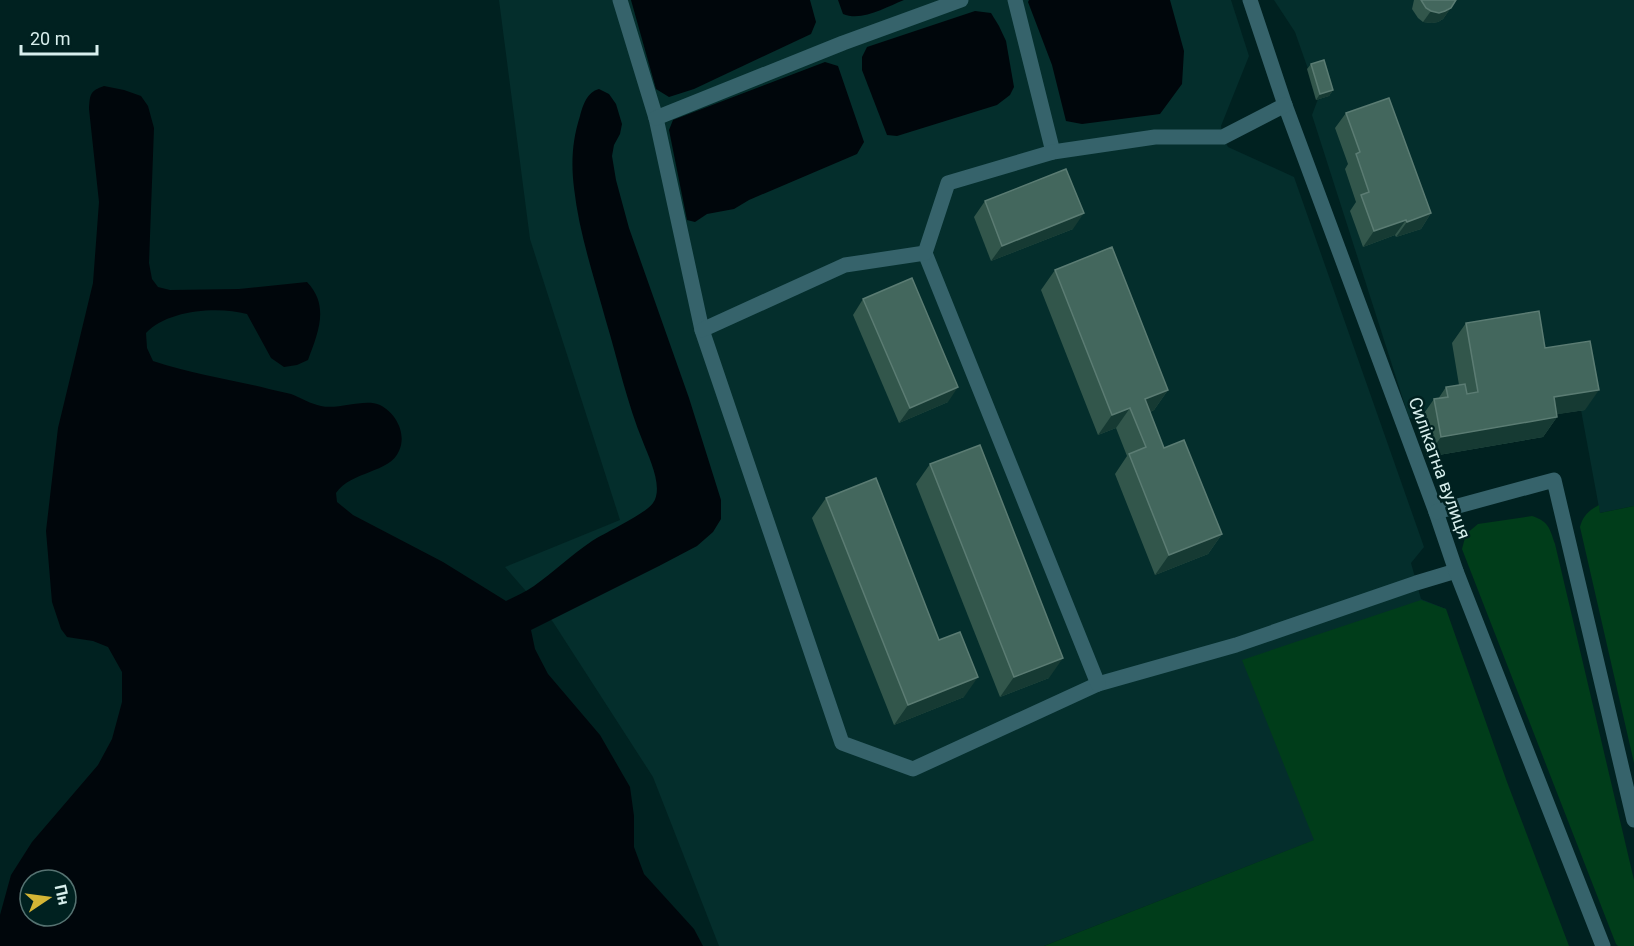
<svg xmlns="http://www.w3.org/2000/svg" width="1634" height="946" font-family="Roboto,sans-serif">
<rect width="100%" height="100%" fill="#002120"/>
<g fill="#042e2c">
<path d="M499 0H1231L1249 56 1221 126 1223 137 1228 147 1294 177 1424 547 1411 563 1421 599 1446 609 1315 840 1044 946H719L653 777 553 622 505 567 620 520 530 239Z"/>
<path d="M1274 0H1634V506L1600 513 1581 410 1540 417 1543 437 1427 457 1420 420 1409 418 1312 115 1318 99 1329 96 1308 69 1295 32Z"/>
</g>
<g fill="#003d1a">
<path d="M1599 505 1600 513 1634 506V763L1580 527C1583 516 1588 511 1599 505Z"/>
<path d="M1532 516C1549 522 1549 527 1555 544L1634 880V946H1618L1616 944 1462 549 1466 534 1478 524Z"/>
<path d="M1421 600 1446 609 1507 782 1569 946H1044L1314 840 1242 660Z"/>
</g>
<g fill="#00060b" fill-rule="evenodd">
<path d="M631 0H810L816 22 811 34 694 89 669 97 656 89Z"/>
<path d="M838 0H904C886 7 862 22 843 14Z"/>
<path d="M1029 0H1170L1184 51 1182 84 1160 114 1082 124 1066 121 1052 65 1028 2Z"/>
<path d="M975 11 991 13 999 26 1006 41 1014 87 1010 95 997 105 897 136 887 135 862 70V57L867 47Z"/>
<path d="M825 62 838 66 864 142 857 154 749 200 734 209 707 214 695 222 687 220 669 130 673 120Z"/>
<path d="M104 86 124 90 141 96 148 106 154 128 149 263 152 279 158 287 170 290 239 289 307 282C330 306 318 333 308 360L297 365 284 367 271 358 247 314C218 306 167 310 146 333L147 348 153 361C191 374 230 379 269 389 276 391 284 392 291 394 301 398 311 404 321 406 339 410 364 398 380 405 396 413 407 434 399 451 390 473 351 471 336 493L337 502 353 515 443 562 506 601C516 596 525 592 534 586 554 572 571 555 592 541 606 532 644 515 653 503 664 487 649 458 643 442 627 403 618 361 606 321 594 277 579 233 574 188 571 163 572 141 580 116 583 105 587 92 599 89L609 94 616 104 622 124 620 134 614 145 612 156 616 180 629 228 689 398 721 500V519L713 532 697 546 659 566 531 630 535 649 548 674 600 735 630 787 634 816V847L644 874 694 929 703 946H0V915L11 875 32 842 98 765 112 739 122 702V672L108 647 93 641 67 637 61 629 52 602 46 531 58 428 93 283 99 202 89 109C90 94 90 91 104 86ZM30 880H66V916H30Z"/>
</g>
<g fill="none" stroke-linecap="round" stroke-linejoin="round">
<g stroke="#36636b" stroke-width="15">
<path d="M620 0 656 118 702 330 842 743 913 769 1098 684 1236 645 1416 583 1456 571"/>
<path d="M1015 0 1053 152"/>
<path d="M1250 0 1285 105 1436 512 1456 571 1603 946"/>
<path d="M656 118 843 43 961 0"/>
<path d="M925 253 1098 684"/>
<path d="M702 330 845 265 925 253 948 183 1053 152 1155 137H1223L1285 105"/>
<path d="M1436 512 1554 480 1634 820"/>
</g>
</g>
<g fill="#32564b">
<path d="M1414 0H1456L1443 19 1438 22 1432 23 1423 22 1418 18 1412 9Z"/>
<path d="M1311 64 1333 90 1329 96 1316 100 1307 69Z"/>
<path d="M1346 113 1431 213 1421 229 1396 237 1395 235 1363 247 1350 211 1356 202 1345 169 1348 164 1335 128Z"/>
<path d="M985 201 1073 229 991 261 974 217Z"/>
<path d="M1055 270 1168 390 1154 410 1150 412 1164 448 1222 534 1208 554 1155 575 1115 474 1127 456 1116 428 1098 435 1041 290Z"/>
<path d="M863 299 948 402 899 423 853 315Z"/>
<path d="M1466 323 1545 348 1585 410 1557 414V417L1543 437 1427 457 1420 419 1434 399H1438L1446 387 1459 385 1452 343Z"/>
<path d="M930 464 1049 678 1000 697 916 484Z"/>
<path d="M826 498 939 640 964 697 894 725 812 518Z"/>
</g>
<g fill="#163a33">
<path d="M1455 2 1443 19 1438 22 1432 23 1423 22 1431 11Z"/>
<path d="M1333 90 1329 96 1316 100 1320 94Z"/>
<path d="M1084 213 1073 229 991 261 1002 246Z"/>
<path d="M1431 213 1421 229 1396 237 1407 222Z"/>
<path d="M1406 220 1395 235 1363 247 1374 231Z"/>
<path d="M958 387 948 402 899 423 910 408Z"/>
<path d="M1168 390 1154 410 1134 418 1145 399Z"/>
<path d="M1599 390 1585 410 1540 417 1554 397Z"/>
<path d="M1130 408 1116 428 1098 435 1112 415Z"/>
<path d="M1557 417 1543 437 1427 457 1441 437Z"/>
<path d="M1222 534 1208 554 1155 575 1169 555Z"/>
<path d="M1063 658 1049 678 1000 697 1014 677Z"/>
<path d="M978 677 964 697 894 725 908 705Z"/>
</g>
<g fill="#43675d" stroke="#5b7c73" stroke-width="1.5">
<path d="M1421 0H1456L1451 8 1445 11 1439 13 1431 11 1426 8Z"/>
<path d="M1324 60 1333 90 1320 94 1311 64Z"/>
<path d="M1389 98 1431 213 1407 222 1406 220 1374 231 1361 195 1369 192 1356 154 1360 152 1346 113Z"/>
<path d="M1066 169 1084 213 1002 246 985 201Z"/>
<path d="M1112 247 1168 390 1145 399 1164 448 1184 440 1222 534 1169 555 1129 454 1146 447 1130 408 1112 415 1055 270Z"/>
<path d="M912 278 958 387 910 408 863 299Z"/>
<path d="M1539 311 1545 348 1590 341 1599 390 1554 397 1557 417 1441 437 1434 399 1448 397 1446 387 1465 384 1467 394 1478 392 1466 323Z"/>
<path d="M980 445 1063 658 1014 677 930 464Z"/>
<path d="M876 478 939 640 960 632 978 677 908 705 826 498Z"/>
</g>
<g text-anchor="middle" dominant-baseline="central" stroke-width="5" stroke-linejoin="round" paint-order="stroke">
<g font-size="18" fill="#d8efed" stroke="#002120">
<text transform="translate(1440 468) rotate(70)">Силікатна вулиця</text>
</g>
</g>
<g transform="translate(48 898) rotate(77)"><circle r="28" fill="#002120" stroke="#567372" stroke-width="1.5"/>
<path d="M0-4.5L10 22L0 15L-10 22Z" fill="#d4b535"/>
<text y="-9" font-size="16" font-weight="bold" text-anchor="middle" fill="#d8efed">Пн</text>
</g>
<path d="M21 45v9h76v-9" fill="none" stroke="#d8efed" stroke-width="3"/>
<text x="30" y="45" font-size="18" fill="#d8efed" stroke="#002120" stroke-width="4.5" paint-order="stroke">20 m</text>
</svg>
